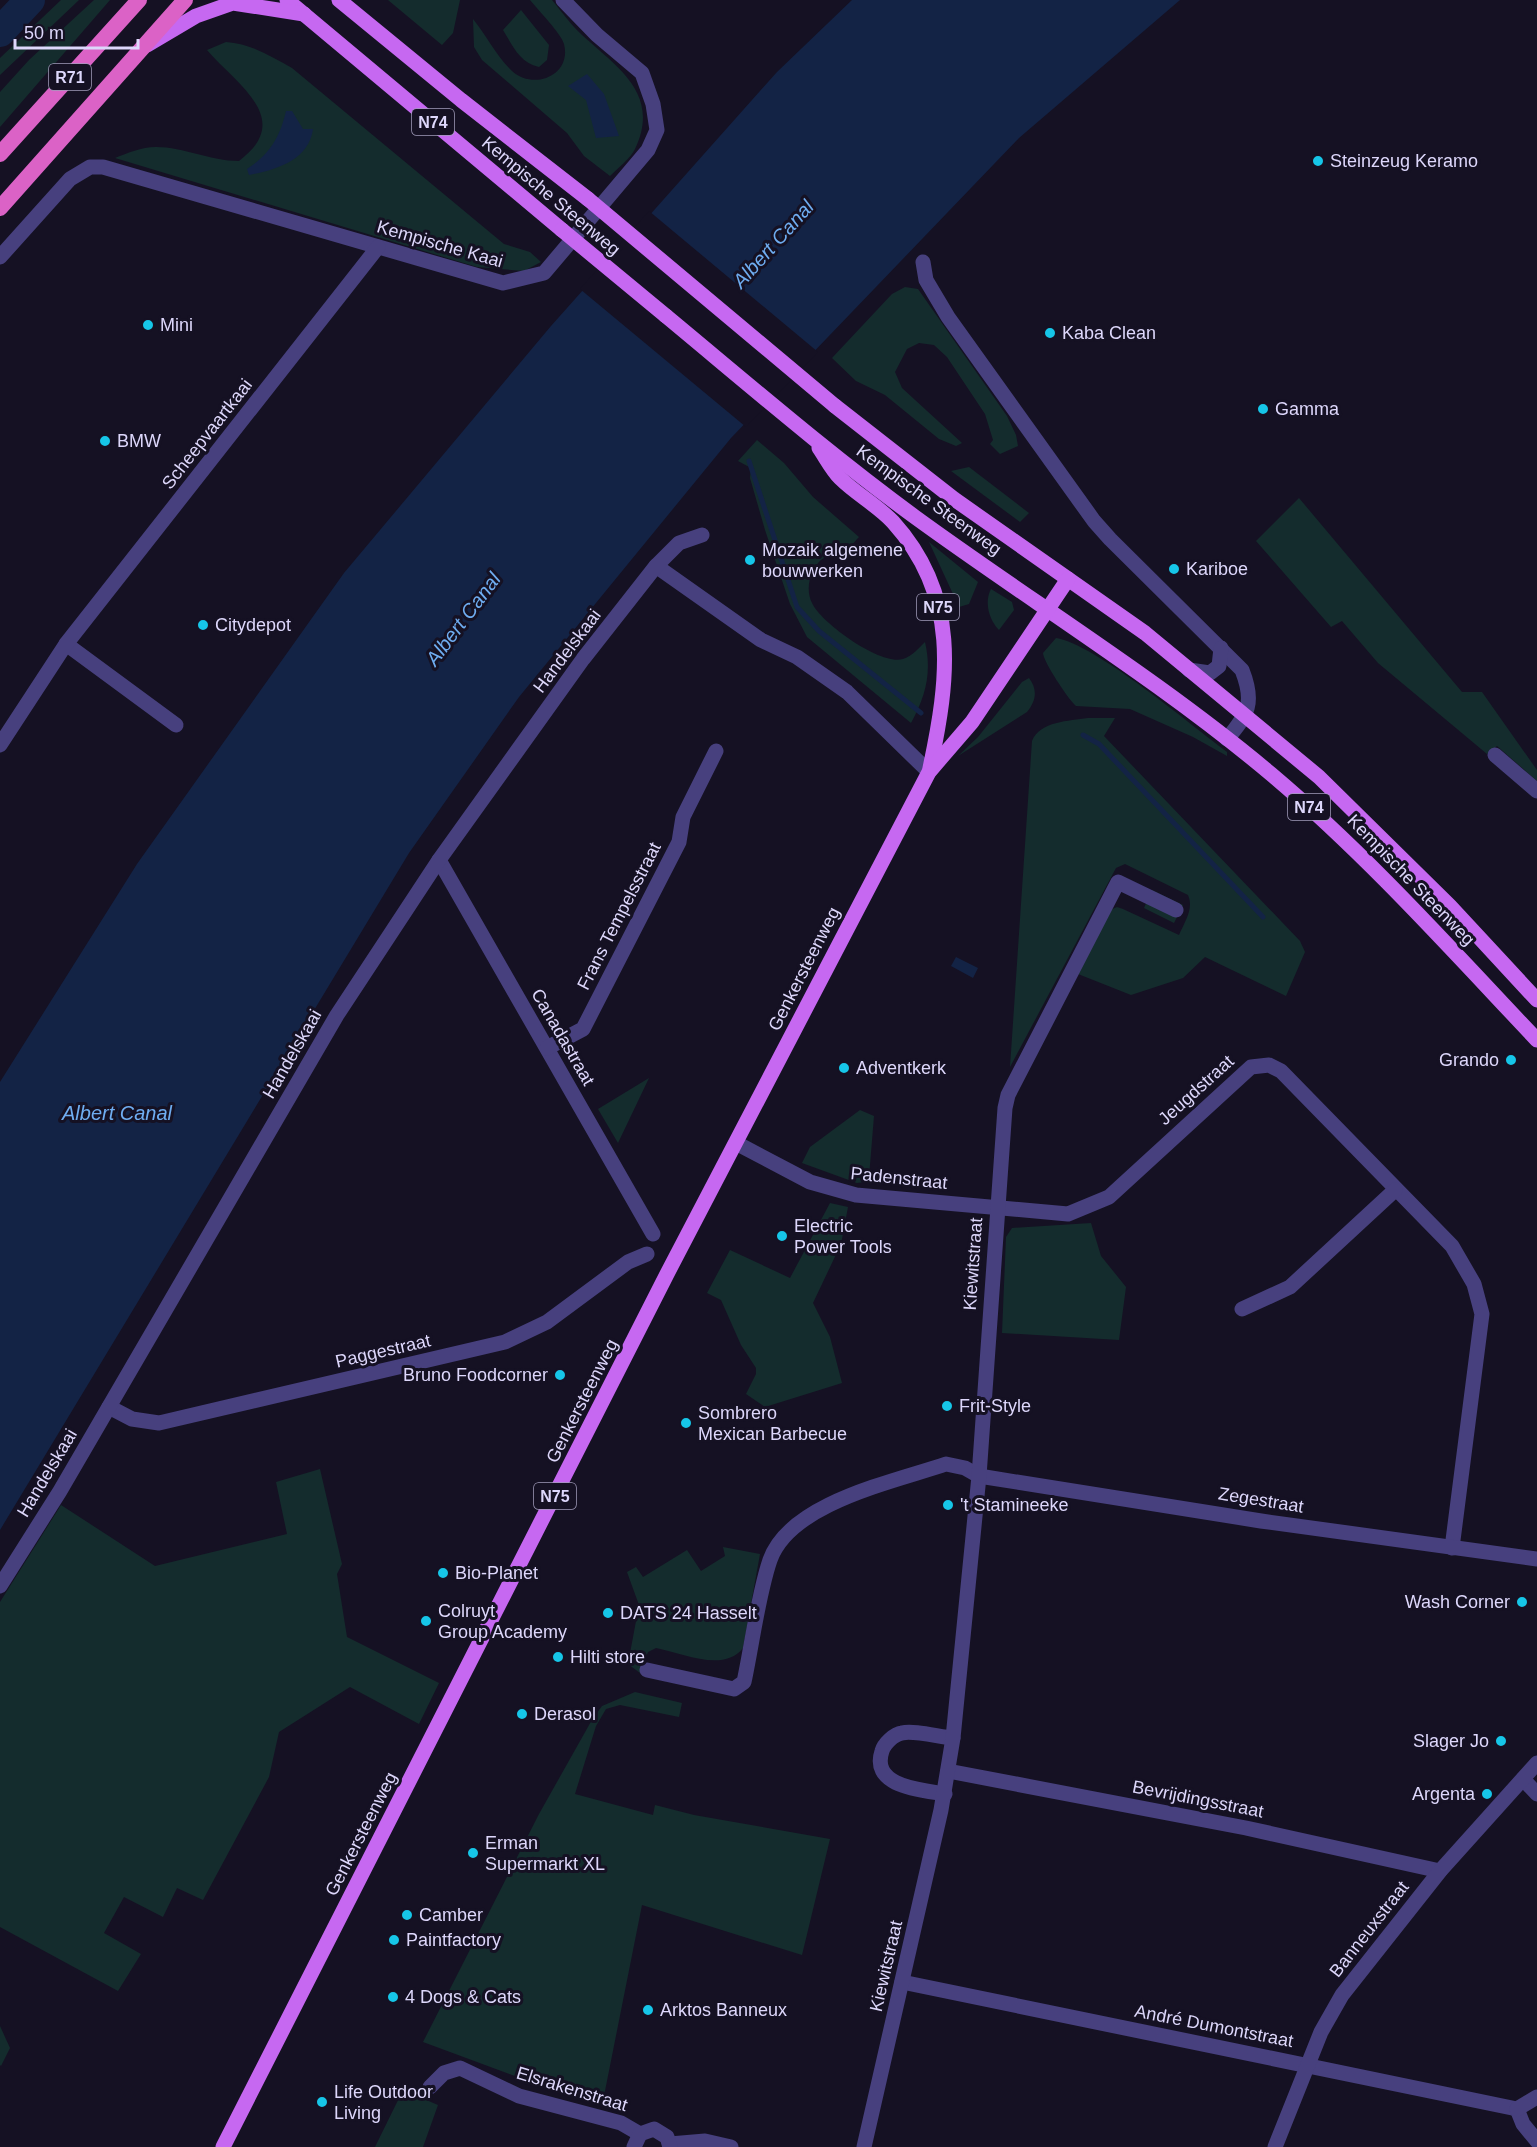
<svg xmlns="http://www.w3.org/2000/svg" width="1537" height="2147" font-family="Arial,sans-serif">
<rect width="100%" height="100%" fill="#151123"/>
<g fill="#142c2d">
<path d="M61 0H79L0 75V58Z"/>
<path d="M94 0H110L0 127V92L29 60Z"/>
<path d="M388 0H460L453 33 442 45Z"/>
<path d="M530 0H552C562 12 571 25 582 35 618 68 661 94 635 149 630 159 618 168 610 176L584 156 567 133 482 60 474 47 473 19C486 35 497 57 512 71 534 91 572 75 564 44 561 33 538 10 530 0Z"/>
<path d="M521 10 549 45 547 60 539 67C519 62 513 46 503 30Z"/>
<path d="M226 42C252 44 270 56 292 68L504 244 530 252 541 262 524 271 477 267 115 158C128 153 141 147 156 147 184 147 210 161 239 161 295 119 237 85 207 50Z"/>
<path d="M905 287 918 289 1007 416 1016 435 1018 446 1000 454 990 444 993 440 985 414 947 357 934 345 919 343 907 349 895 372 902 388 962 443 956 446 939 439 885 395 856 381 832 358 892 294Z"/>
<path d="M757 440 784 463 813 497 859 537C854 542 848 551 842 553 827 558 822 554 813 571 808 581 807 593 812 603 821 623 881 666 903 659 912 656 919 648 925 642 932 672 926 696 911 723L807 637 790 604 765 530 750 478 751 468 738 461Z"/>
<path d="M969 467 1029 513 1020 522 951 471Z"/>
<path d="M1299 498 1462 692H1482L1537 770V781L1497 746 1487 754 1378 663 1342 621 1331 627 1256 541Z"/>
<path d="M929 542 978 582 969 604 959 607Z"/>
<path d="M991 589 1012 602 1014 610 999 630C989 620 984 602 991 589Z"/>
<path d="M1056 638C1095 644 1191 725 1227 752V756L1193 737 1130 709 1076 706C1068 699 1043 661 1043 653Z"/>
<path d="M1029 678C1038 690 1036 701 1027 712L958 756 978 737 1022 682Z"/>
<path d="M1088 718H1115L1104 736 1300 941 1305 952 1286 996 1205 957 1183 978 1131 995 1078 974 1110 910 1117 907 1123 909 1179 935C1185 921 1194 909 1188 895L1125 864 1116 868 1010 1067 1032 741C1040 721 1069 721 1088 718Z"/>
<path d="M1152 890 1183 905 1174 923 1144 908Z"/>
<path d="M649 1078 618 1143 598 1109Z"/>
<path d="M860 1110 874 1116 869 1177 864 1182 857 1183 802 1163 810 1147Z"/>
<path d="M830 1203 848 1207 841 1244 813 1303 830 1337 842 1383 765 1407 746 1394 756 1374V1368L741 1345 721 1300 707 1293 730 1250 790 1278Z"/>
<path d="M1091 1223 1101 1256 1126 1287 1119 1340 1002 1333 1006 1237 1012 1228Z"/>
<path d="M320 1469 342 1564 337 1574 347 1637 439 1683 419 1724 350 1687 279 1732 269 1777 203 1900 177 1888 163 1917 124 1897 104 1933 141 1954 118 1991 0 1927V1602L61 1505 155 1566 287 1534 276 1482Z"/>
<path d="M723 1547 760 1554 743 1648C724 1673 682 1653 656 1648L648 1652 640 1673 628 1664 639 1605 627 1572 636 1567 643 1577 687 1550 701 1571 725 1556Z"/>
<path d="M635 1692 682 1703 679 1717 620 1705 606 1709 596 1726 575 1794 653 1815 655 1805 694 1815 830 1839 802 1955 642 1905 602 2106 582 2101 423 2042 539 1814 593 1718 602 1706Z"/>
<path d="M0 2026 10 2048 1 2066 0 2065Z"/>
<path d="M403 2090 438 2105 423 2147H375Z"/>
</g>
<g fill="#132345">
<path d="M852 0H1180L1019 138 731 438 519 697 409 853 0 1530V1082L137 864 344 573 551 326 777 72Z"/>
<path d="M587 74 604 94 619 136 596 138 586 100 568 86Z"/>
<path d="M286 111H292L303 129H313C309 160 276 170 249 175L247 169C270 154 280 137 286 111Z"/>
<path d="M956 957 978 968 973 978 951 966Z"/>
</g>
<path fill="#151123" d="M649 211 818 352 746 427 580 289Z"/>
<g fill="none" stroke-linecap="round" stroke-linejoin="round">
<g stroke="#132345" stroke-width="5">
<path d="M749 461 797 607 819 631 921 713"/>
<path d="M1083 735 1099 744 1263 917"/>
</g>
<path stroke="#132345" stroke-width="30" d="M0 32 30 0"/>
<g stroke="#47407e" stroke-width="15">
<path d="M0 257 70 179 90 167H103L503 283 544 273 648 150 657 130 653 104 642 73 597 35 563 0"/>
<path d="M923 262 926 280 948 317 1094 521 1110 539 1242 670C1255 703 1248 714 1227 739"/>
<path d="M656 566 761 640 797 657 847 692 929 772"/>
<path d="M66 644 176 725"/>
<path d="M1189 670 1210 673 1219 666 1221 648"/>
<path d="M0 745 66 644 378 247"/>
<path d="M1495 755 1537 791"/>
<path d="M439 860 653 1234"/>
<path d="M547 1048 583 1029 679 842 683 817 716 751"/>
<path d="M736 1143 810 1182 856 1195 1068 1214 1109 1197 1251 1067 1269 1065 1281 1071 1452 1246 1474 1284 1482 1314 1452 1548"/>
<path d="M1242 1309 1290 1287 1395 1190"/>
<path d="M109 1407 132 1419 159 1423 505 1342 547 1322 628 1262 647 1254"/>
<path d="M0 1586 60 1491 337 1015 439 860 583 659 656 566 679 543 702 535"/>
<path d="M647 1670 734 1689 744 1682C752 1645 758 1595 770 1560 790 1503 893 1482 946 1464L965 1468 979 1476 1261 1521 1537 1559"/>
<path d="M948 1771 1246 1828 1440 1871"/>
<path d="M1523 1779 1537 1794"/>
<path d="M945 1794C922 1790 870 1787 882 1751 884 1744 894 1734 902 1733 913 1730 940 1737 953 1738"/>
<path d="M902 1982 1517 2109"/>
<path d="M430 2087 444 2073 460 2068 519 2096 621 2123 640 2134"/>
<path d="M1517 2109 1523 2124 1537 2141"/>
<path d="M1517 2109 1537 2097"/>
<path d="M670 2144 705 2141 731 2147"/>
<path d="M634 2147 640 2134 654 2129 667 2137 670 2147"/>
<path d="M864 2147 941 1810 953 1738 979 1476 1005 1108 1008 1095 1118 882 1176 910"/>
<path d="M1275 2147 1321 2032 1342 1995 1440 1871 1537 1763"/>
</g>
<g stroke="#c668f1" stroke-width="15">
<path d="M287 0 562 230"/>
<path d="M339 0 461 100 588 199"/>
<path d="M147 45 196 16 233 3 304 14"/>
<path d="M666 316C748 384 829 454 915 517 1033 603 1159 680 1271 774 1367 855 1451 949 1537 1040"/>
<path d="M835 406 954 499 1145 633 1319 777 1450 906 1537 1000"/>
<path d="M819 448C826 458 832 470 840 478 856 494 877 505 893 522 960 596 949 679 930 768"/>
<path d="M223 2147 667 1274 929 772 972 722 1068 579"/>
</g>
<g stroke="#db62c6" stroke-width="16">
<path d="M0 154 139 0"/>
<path d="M0 208 185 0"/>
</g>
<g stroke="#c668f1" stroke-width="15">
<path d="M588 199 835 406"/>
<path d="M562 230 666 316"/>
</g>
</g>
<g fill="#16c6e8" stroke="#151123" stroke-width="2">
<circle cx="1318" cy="161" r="6"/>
<circle cx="148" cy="325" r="6"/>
<circle cx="1050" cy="333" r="6"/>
<circle cx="1263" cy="409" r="6"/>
<circle cx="105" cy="441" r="6"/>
<circle cx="750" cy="560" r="6"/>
<circle cx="1174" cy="569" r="6"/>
<circle cx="203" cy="625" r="6"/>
<circle cx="1511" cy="1060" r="6"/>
<circle cx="844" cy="1068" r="6"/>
<circle cx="782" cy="1236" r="6"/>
<circle cx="560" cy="1375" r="6"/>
<circle cx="947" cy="1406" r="6"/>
<circle cx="686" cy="1423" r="6"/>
<circle cx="948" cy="1505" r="6"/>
<circle cx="443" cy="1573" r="6"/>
<circle cx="1522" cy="1602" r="6"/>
<circle cx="608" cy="1613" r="6"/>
<circle cx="426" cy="1621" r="6"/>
<circle cx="558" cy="1657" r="6"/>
<circle cx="522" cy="1714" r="6"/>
<circle cx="1501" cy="1741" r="6"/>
<circle cx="1487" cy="1794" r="6"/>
<circle cx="473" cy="1853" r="6"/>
<circle cx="407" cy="1915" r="6"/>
<circle cx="394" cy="1940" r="6"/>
<circle cx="393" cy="1997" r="6"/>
<circle cx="648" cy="2010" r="6"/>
<circle cx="322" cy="2102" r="6"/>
</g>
<g text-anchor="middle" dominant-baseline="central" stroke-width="6" stroke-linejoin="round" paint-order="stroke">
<g fill="#151123" stroke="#a19cba" stroke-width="1.5">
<rect x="49" y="64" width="42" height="26" rx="4.5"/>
<rect x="412" y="109" width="42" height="26" rx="4.5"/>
<rect x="917" y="594" width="42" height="26" rx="4.5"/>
<rect x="1288" y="794" width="42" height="26" rx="4.5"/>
<rect x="534" y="1483" width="42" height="26" rx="4.5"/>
</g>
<g font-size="16" font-weight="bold" fill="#ddd7fb">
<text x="70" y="77">R71</text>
<text x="433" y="122">N74</text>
<text x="938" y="607">N75</text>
<text x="1309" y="807">N74</text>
<text x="555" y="1496">N75</text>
</g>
<g font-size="18" fill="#ddd7fb" stroke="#151123" text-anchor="start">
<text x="1330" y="161">Steinzeug Keramo</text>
<text x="160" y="325">Mini</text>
<text x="1062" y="333">Kaba Clean</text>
<text x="1275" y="409">Gamma</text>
<text x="117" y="441">BMW</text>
<text x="762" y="550">Mozaik algemene<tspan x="762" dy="21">bouwwerken</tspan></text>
<text x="1186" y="569">Kariboe</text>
<text x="215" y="625">Citydepot</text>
<text x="1499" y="1060" text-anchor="end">Grando</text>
<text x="856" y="1068">Adventkerk</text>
<text x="794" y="1226">Electric<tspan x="794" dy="21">Power Tools</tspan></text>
<text x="548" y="1375" text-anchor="end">Bruno Foodcorner</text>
<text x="959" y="1406">Frit-Style</text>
<text x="698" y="1413">Sombrero<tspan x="698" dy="21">Mexican Barbecue</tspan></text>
<text x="960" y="1505">'t Stamineeke</text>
<text x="455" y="1573">Bio-Planet</text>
<text x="1510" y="1602" text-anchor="end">Wash Corner</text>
<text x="438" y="1611">Colruyt<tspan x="438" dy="21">Group Academy</tspan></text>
<text x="620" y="1613">DATS 24 Hasselt</text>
<text x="570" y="1657">Hilti store</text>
<text x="534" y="1714">Derasol</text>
<text x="1489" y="1741" text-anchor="end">Slager Jo</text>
<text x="1475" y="1794" text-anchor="end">Argenta</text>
<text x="485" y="1843">Erman<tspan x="485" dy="21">Supermarkt XL</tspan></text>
<text x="419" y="1915">Camber</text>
<text x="406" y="1940">Paintfactory</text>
<text x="405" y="1997">4 Dogs &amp; Cats</text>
<text x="660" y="2010">Arktos Banneux</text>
<text x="334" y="2092">Life Outdoor<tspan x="334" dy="21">Living</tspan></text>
</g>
<g font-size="18" fill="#ddd7fb" stroke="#151123">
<text transform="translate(551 196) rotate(40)">Kempische Steenweg</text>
<text transform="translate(440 244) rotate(16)">Kempische Kaai</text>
<text transform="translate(207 434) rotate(-52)">Scheepvaartkaai</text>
<text transform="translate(929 500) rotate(36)">Kempische Steenweg</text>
<text transform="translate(567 651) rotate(-53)">Handelskaai</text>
<text transform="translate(1411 880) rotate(46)">Kempische Steenweg</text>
<text transform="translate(619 916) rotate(-63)">Frans Tempelsstraat</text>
<text transform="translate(804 969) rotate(-63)">Genkersteenweg</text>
<text transform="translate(563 1037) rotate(60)">Canadastraat</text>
<text transform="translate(292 1054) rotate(-60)">Handelskaai</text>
<text transform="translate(1196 1090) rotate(-42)">Jeugdstraat</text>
<text transform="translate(899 1178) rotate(6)">Padenstraat</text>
<text transform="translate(973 1264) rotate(-86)">Kiewitstraat</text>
<text transform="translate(383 1351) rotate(-13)">Paggestraat</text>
<text transform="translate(582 1401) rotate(-63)">Genkersteenweg</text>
<text transform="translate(47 1473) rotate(-59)">Handelskaai</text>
<text transform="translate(1261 1500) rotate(9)">Zegestraat</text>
<text transform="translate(1198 1799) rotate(11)">Bevrijdingsstraat</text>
<text transform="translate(361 1834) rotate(-63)">Genkersteenweg</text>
<text transform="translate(1369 1929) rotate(-52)">Banneuxstraat</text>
<text transform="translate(886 1966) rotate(-77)">Kiewitstraat</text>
<text transform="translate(1214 2026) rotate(11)">André Dumontstraat</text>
<text transform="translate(572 2089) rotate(17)">Elsrakenstraat</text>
</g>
<g font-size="20" font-style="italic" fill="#6fadf1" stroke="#151123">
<text transform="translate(773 244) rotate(-48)">Albert Canal</text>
<text transform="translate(463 619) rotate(-53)">Albert Canal</text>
<text x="117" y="1113">Albert Canal</text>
</g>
</g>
<path d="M15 39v9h123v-9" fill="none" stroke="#ddd7fb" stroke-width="3"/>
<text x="24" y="39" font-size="18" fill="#ddd7fb" stroke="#151123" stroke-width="4.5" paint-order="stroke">50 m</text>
</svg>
